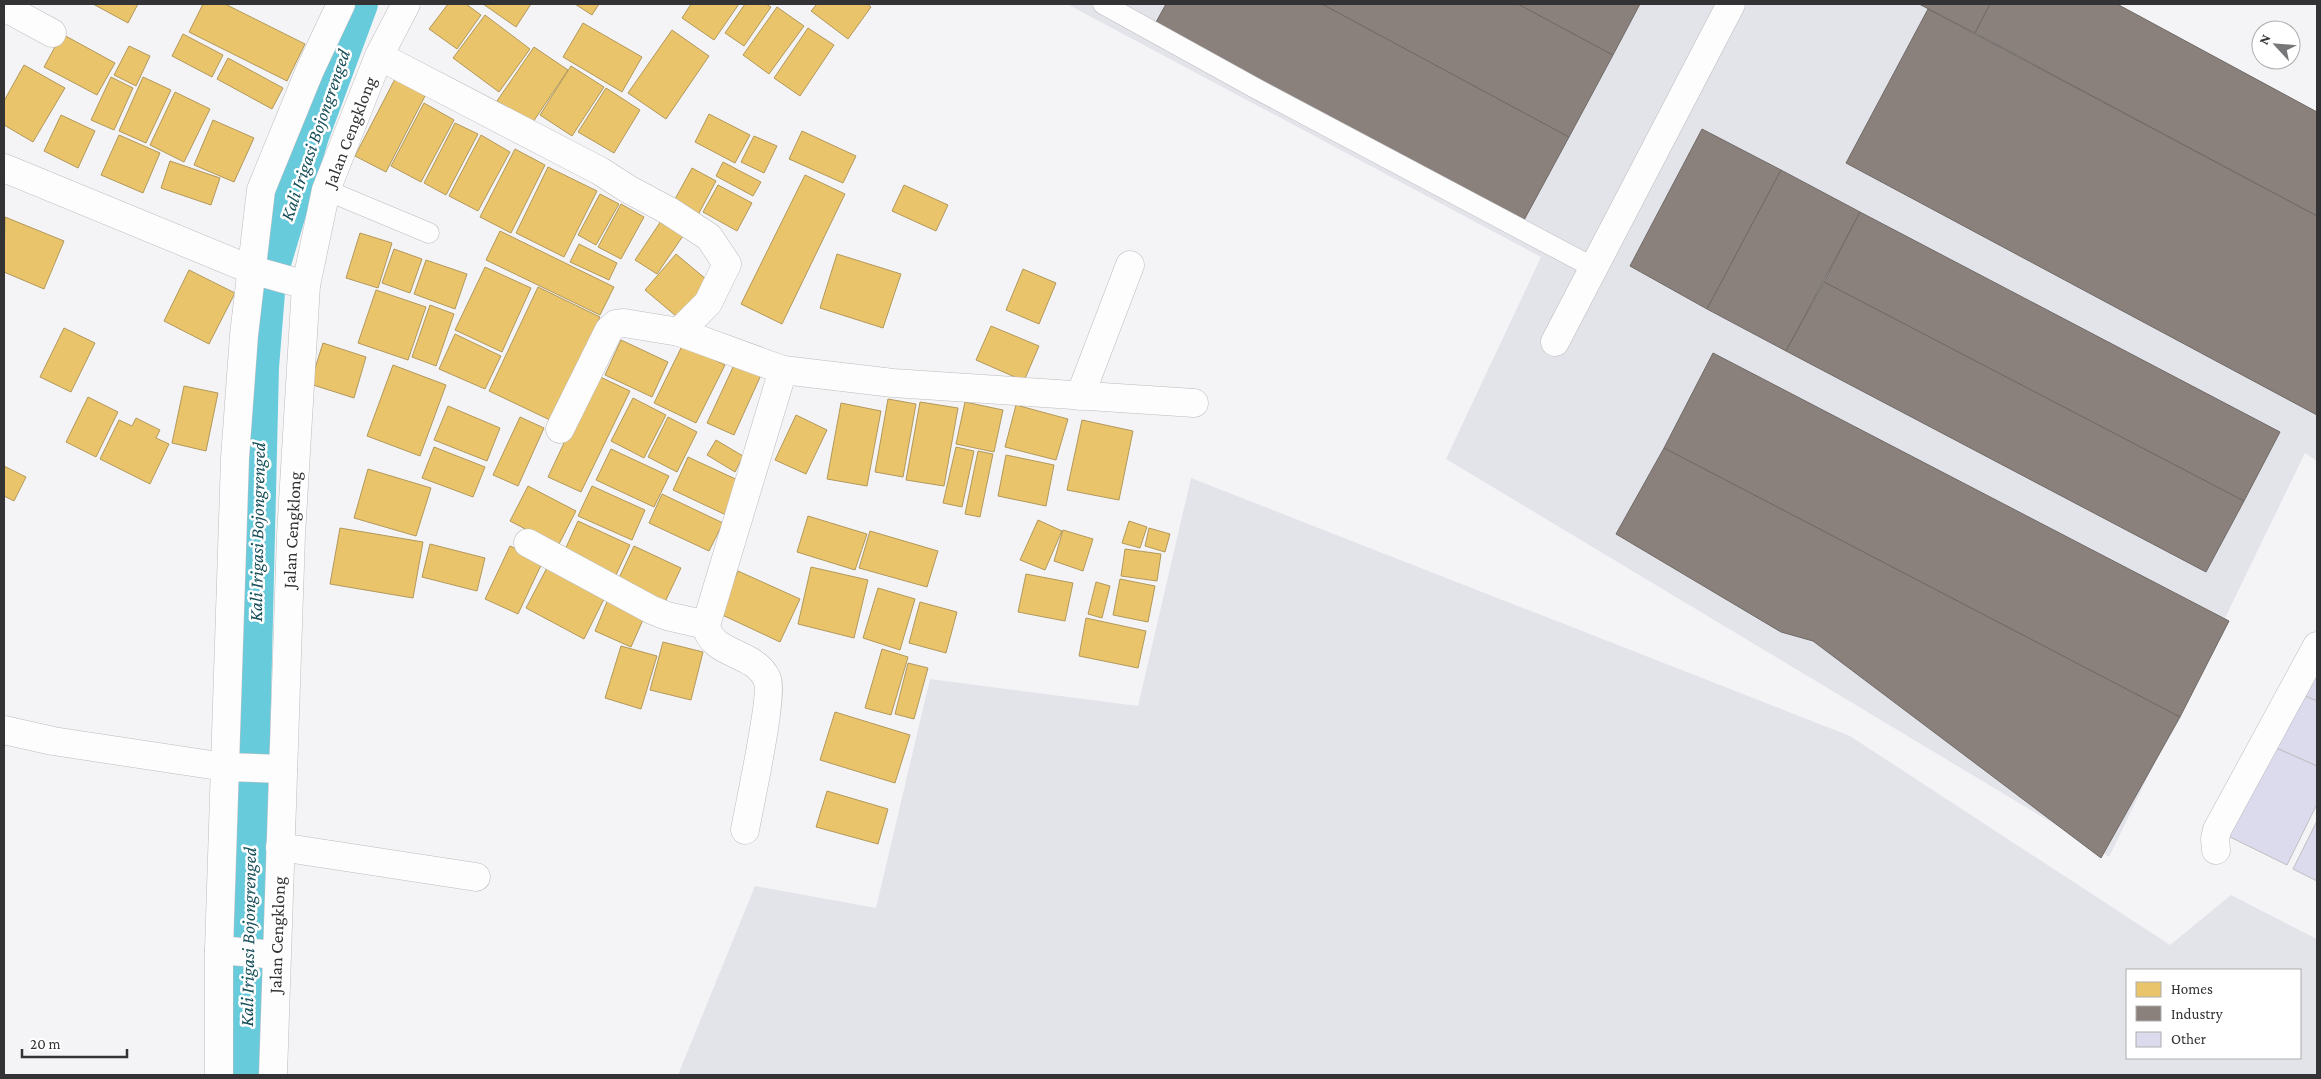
<svg xmlns="http://www.w3.org/2000/svg" width="2321" height="1079" font-family="'Crimson Pro',serif">
<rect width="100%" height="100%" fill="#f4f4f7"/>
<g fill="#e3e3ea" fill-rule="evenodd">
<path d="M1067 4H2114L2317 113V461L2305 453 2109 857 1446 459 1541 257Z"/>
<path d="M1191 478 1850 736 2170 945 2231 895 2317 939V1075H678L755 886 876 908 930 679 1138 706ZM2127 970H2300V1058H2127Z"/>
</g>
<g fill="#e9c46a" stroke="#b2985a">
<path d="M93 4H138L128 23Z"/>
<path d="M203 4H225L305 44 287 81 189 32Z"/>
<path d="M448 4H466L481 15 457 49 429 29Z"/>
<path d="M483 4H531L516 27Z"/>
<path d="M575 4H599L592 15Z"/>
<path d="M691 4H739L714 40 682 18Z"/>
<path d="M745 4H766L771 7 744 46 725 33Z"/>
<path d="M817 4H867L871 7 848 39 811 11Z"/>
<path d="M777 7 804 26 769 74 743 55Z"/>
<path d="M485 15 530 49 499 92 453 58Z"/>
<path d="M583 23 642 57 622 92 563 57Z"/>
<path d="M808 28 834 45 800 96 774 78Z"/>
<path d="M672 30 709 56 666 119 628 93Z"/>
<path d="M62 34 115 63 97 95 44 67Z"/>
<path d="M183 34 223 55 212 77 172 56Z"/>
<path d="M129 46 150 56 136 86 114 75Z"/>
<path d="M534 47 568 70 531 125 497 101Z"/>
<path d="M228 58 283 88 272 109 217 79Z"/>
<path d="M24 65 65 88 33 142 4 125V101Z"/>
<path d="M571 66 604 87 572 136 540 115Z"/>
<path d="M111 77 133 88 114 130 91 120Z"/>
<path d="M143 77 171 90 146 143 119 131Z"/>
<path d="M396 77 426 94 386 172 355 156Z"/>
<path d="M606 88 640 110 614 153 578 132Z"/>
<path d="M175 92 210 109 184 162 150 145Z"/>
<path d="M424 103 454 120 421 182 391 166Z"/>
<path d="M709 114 750 135 735 163 695 142Z"/>
<path d="M61 115 95 131 78 168 44 151Z"/>
<path d="M213 120 254 138 234 182 194 165Z"/>
<path d="M455 123 478 134 446 195 424 183Z"/>
<path d="M802 131 856 156 843 183 789 159Z"/>
<path d="M119 135 160 153 143 193 101 175Z"/>
<path d="M481 135 510 152 478 211 449 196Z"/>
<path d="M754 136 777 146 764 173 741 162Z"/>
<path d="M515 149 545 165 511 233 480 217Z"/>
<path d="M170 161 220 178 211 205 161 188Z"/>
<path d="M723 162 761 182 753 196 716 176Z"/>
<path d="M548 167 597 191 564 257 516 233Z"/>
<path d="M692 168 716 181 698 215 674 201Z"/>
<path d="M805 175 845 194 782 324 741 304Z"/>
<path d="M718 185 752 203 737 231 703 212Z"/>
<path d="M904 185 948 205 936 231 892 211Z"/>
<path d="M600 194 619 204 596 245 578 235Z"/>
<path d="M621 204 644 217 621 259 598 247Z"/>
<path d="M5 217 64 241 44 289 4 272Z"/>
<path d="M663 218 685 233 657 274 635 260Z"/>
<path d="M500 231 614 287 600 315 486 260Z"/>
<path d="M360 233 392 243 378 288 346 278Z"/>
<path d="M579 244 617 263 609 280 570 262Z"/>
<path d="M394 249 422 259 410 293 382 283Z"/>
<path d="M676 254 713 285 682 321 645 290Z"/>
<path d="M837 254 901 274 883 328 820 308Z"/>
<path d="M426 260 467 274 455 309 414 294Z"/>
<path d="M485 267 531 288 502 352 455 330Z"/>
<path d="M1023 269 1056 283 1039 324 1006 310Z"/>
<path d="M189 270 235 293 209 344 164 321Z"/>
<path d="M538 287 600 317 550 420 489 391Z"/>
<path d="M376 290 426 307 408 360 358 343Z"/>
<path d="M430 305 454 314 436 366 412 357Z"/>
<path d="M991 326 1039 346 1024 381 976 360Z"/>
<path d="M64 328 95 343 71 392 40 377Z"/>
<path d="M455 334 501 356 485 389 439 369Z"/>
<path d="M621 340 668 362 652 397 605 375Z"/>
<path d="M323 343 366 357 354 398 310 384Z"/>
<path d="M683 344 725 365 696 423 654 403Z"/>
<path d="M735 363 761 375 734 435 707 423Z"/>
<path d="M393 365 446 385 420 456 367 436Z"/>
<path d="M596 375 630 391 581 492 548 477Z"/>
<path d="M184 386 218 393 206 451 172 443Z"/>
<path d="M88 397 118 412 96 457 66 442Z"/>
<path d="M633 398 666 415 644 458 611 441Z"/>
<path d="M888 399 916 404 903 477 875 472Z"/>
<path d="M920 402 958 408 944 486 906 480Z"/>
<path d="M965 402 1003 410 994 452 956 444Z"/>
<path d="M841 403 881 411 867 486 827 479Z"/>
<path d="M1016 405 1068 419 1056 460 1005 447Z"/>
<path d="M448 406 500 428 487 461 434 440Z"/>
<path d="M796 415 827 430 806 474 775 460Z"/>
<path d="M520 417 544 428 518 486 493 475Z"/>
<path d="M668 417 697 432 677 472 648 457Z"/>
<path d="M136 418 160 430 156 438 169 444 150 484 100 459 119 420 132 426Z"/>
<path d="M1082 420 1133 431 1119 500 1067 490Z"/>
<path d="M716 440 743 456 735 472 707 455Z"/>
<path d="M434 447 485 467 473 497 422 478Z"/>
<path d="M956 447 974 451 962 507 943 503Z"/>
<path d="M611 449 669 476 654 507 596 480Z"/>
<path d="M978 451 993 454 980 517 965 514Z"/>
<path d="M1006 455 1054 465 1046 506 998 496Z"/>
<path d="M688 457 742 482 726 515 673 490Z"/>
<path d="M4 466 26 477 14 501 4 496Z"/>
<path d="M368 469 431 488 416 536 354 518Z"/>
<path d="M528 486 576 511 558 546 510 521Z"/>
<path d="M592 486 645 510 632 540 578 516Z"/>
<path d="M662 494 723 523 709 551 649 523Z"/>
<path d="M808 516 867 534 855 570 797 552Z"/>
<path d="M1038 520 1062 531 1045 570 1020 560Z"/>
<path d="M578 521 630 545 616 575 564 552Z"/>
<path d="M1129 521 1147 527 1140 548 1122 543Z"/>
<path d="M340 528 423 542 413 598 330 584Z"/>
<path d="M1149 528 1170 534 1165 552 1145 546Z"/>
<path d="M1063 530 1093 539 1083 571 1054 561Z"/>
<path d="M870 531 938 551 927 587 859 568Z"/>
<path d="M430 544 485 558 477 591 422 577Z"/>
<path d="M510 546 543 561 518 614 485 599Z"/>
<path d="M634 546 681 568 665 602 618 580Z"/>
<path d="M1125 549 1161 554 1157 581 1121 576Z"/>
<path d="M549 564 607 593 584 639 526 608Z"/>
<path d="M811 567 868 580 854 638 798 624Z"/>
<path d="M738 571 800 599 780 642 718 613Z"/>
<path d="M1026 574 1073 583 1065 621 1018 612Z"/>
<path d="M1120 579 1155 586 1148 622 1113 615Z"/>
<path d="M1096 582 1110 586 1102 618 1088 614Z"/>
<path d="M878 588 915 599 900 650 863 638Z"/>
<path d="M609 597 646 613 631 647 595 631Z"/>
<path d="M920 602 957 612 946 653 909 643Z"/>
<path d="M1086 618 1146 631 1138 668 1079 656Z"/>
<path d="M663 642 703 652 691 700 650 690Z"/>
<path d="M621 646 657 656 641 709 605 698Z"/>
<path d="M882 649 908 657 891 715 865 708Z"/>
<path d="M908 663 928 668 914 719 895 714Z"/>
<path d="M835 712 910 735 895 783 820 760Z"/>
<path d="M827 791 888 809 878 844 816 827Z"/>
</g>
<g fill="#8a817c" stroke="#706a67">
<path d="M1166 4H1322L1569 137 1523 222 1155 24Z"/>
<path d="M1322 4H1518L1613 55 1569 137Z"/>
<path d="M1518 4H1640L1613 55Z"/>
<path d="M1919 4H1990L1975 33Z"/>
<path d="M1990 4H2117L2317 112V216L1975 33Z"/>
<path d="M1928 9 2317 216V415L1846 163Z"/>
<path d="M1702 129 1781 170 1707 309 1630 266Z"/>
<path d="M1781 170 1860 212 1786 351 1707 309Z"/>
<path d="M1860 212 2280 432 2244 501 1824 282Z"/>
<path d="M1824 282 2244 501 2206 572 1786 351Z"/>
<path d="M1713 353 2229 621 2180 717 1664 448Z"/>
<path d="M1664 448 2180 717 2101 858 1813 641 1781 632 1616 534Z"/>
</g>
<g fill="none" stroke-linecap="round" stroke-linejoin="round">
<path stroke="#68cbdc" stroke-width="36" d="M244 1075 261 367 268 280 311 136 360 4"/>
</g>
<g fill="#dcdbed" stroke="#bfbfc2">
<path d="M2317 665V701L2303 695Z"/>
<path d="M2303 695 2317 701V766L2274 747Z"/>
<path d="M2274 747 2317 766V804L2287 865 2228 836Z"/>
<path d="M2317 821V881L2293 869Z"/>
</g>
<g fill="none" stroke-linecap="round" stroke-linejoin="round">
<defs>
<g id="lane">
<path d="M1103 4 1255 88 1594 268"/>
<path d="M326 190 429 233"/>
</g>
<g id="street">
<path d="M4 7 52 33"/>
<path d="M379 56 600 171 628 189 669 211 709 237 727 264 708 303 679 332 783 370 893 383 1194 403"/>
<path d="M4 168 252 270 306 285"/>
<path d="M1555 342 1731 4"/>
<path d="M1080 396 1130 265"/>
<path d="M560 429 609 330 616 324 624 323 679 332"/>
<path d="M528 543 652 610 667 616 706 625"/>
<path d="M4 730 53 741 225 767 283 769"/>
<path d="M745 830C749 807 774 694 767 679 755 651 711 656 706 625L783 370"/>
<path d="M280 847 476 877"/>
<path d="M2216 850 2215 839 2217 830 2317 646"/>
<path d="M219 950 276 955"/>
<path d="M219 1075V950L235 458 244 335 261 190 310 70 341 4"/>
</g>
<path id="secondary" d="M273 1075 291 535 306 285 326 190 379 56 406 4"/>
</defs>
<use href="#lane" stroke="#bcbcbf" stroke-width="21"/>
<use href="#street" stroke="#bcbcbf" stroke-width="29"/>
<use href="#secondary" stroke="#bcbcbf" stroke-width="29"/>
<use href="#lane" stroke="#fdfdfe" stroke-width="20"/>
<use href="#street" stroke="#fdfdfe" stroke-width="28"/>
<use href="#secondary" stroke="#fdfdfe" stroke-width="28"/>
</g>
<g text-anchor="middle" dominant-baseline="central" stroke-width="5" stroke-linejoin="round" paint-order="stroke">
<g font-size="18" fill="#333335" stroke="#fff">
<text transform="translate(350 132) rotate(-69)">Jalan Cengklong</text>
<text transform="translate(292 530) rotate(-87)">Jalan Cengklong</text>
<text transform="translate(277 935) rotate(-88)">Jalan Cengklong</text>
</g>
<g font-size="19" font-style="italic" fill="#164e59" stroke="#fff">
<text transform="translate(315 135) rotate(-71)">Kali Irigasi Bojongrenged</text>
<text transform="translate(257 532) rotate(-89)">Kali Irigasi Bojongrenged</text>
<text transform="translate(248 937) rotate(-89)">Kali Irigasi Bojongrenged</text>
</g>
</g>
<rect width="2321" height="1079" fill="none" stroke="#333335" stroke-width="10"/>
<rect x="2126" y="969" width="175" height="90" fill="#ffffff" stroke="#adadae"/>
<rect x="2136" y="982" width="25" height="15" fill="#e9c46a" stroke="#adadae"/>
<text x="2171" y="994" font-size="15" fill="#333335">Homes</text>
<rect x="2136" y="1006" width="25" height="15" fill="#8a817c" stroke="#adadae"/>
<text x="2171" y="1019" font-size="15" fill="#333335">Industry</text>
<rect x="2136" y="1032" width="25" height="15" fill="#dcdbed" stroke="#adadae"/>
<text x="2171" y="1044" font-size="15" fill="#333335">Other</text>
<g transform="translate(2276 45) rotate(296)"><circle r="24" fill="#ffffff" stroke="#adadae"/>
<path d="M0-4L9 19L0 12L-9 19Z" fill="#777779"/>
<text y="-8" font-size="14" font-weight="bold" text-anchor="middle" fill="#333335">N</text>
</g>
<path d="M22 1049v8h105v-8" fill="none" stroke="#333335" stroke-width="2.5"/>
<text x="30" y="1049" font-size="15" fill="#333335" stroke="#ffffff" stroke-width="4" paint-order="stroke">20 m</text>
</svg>
